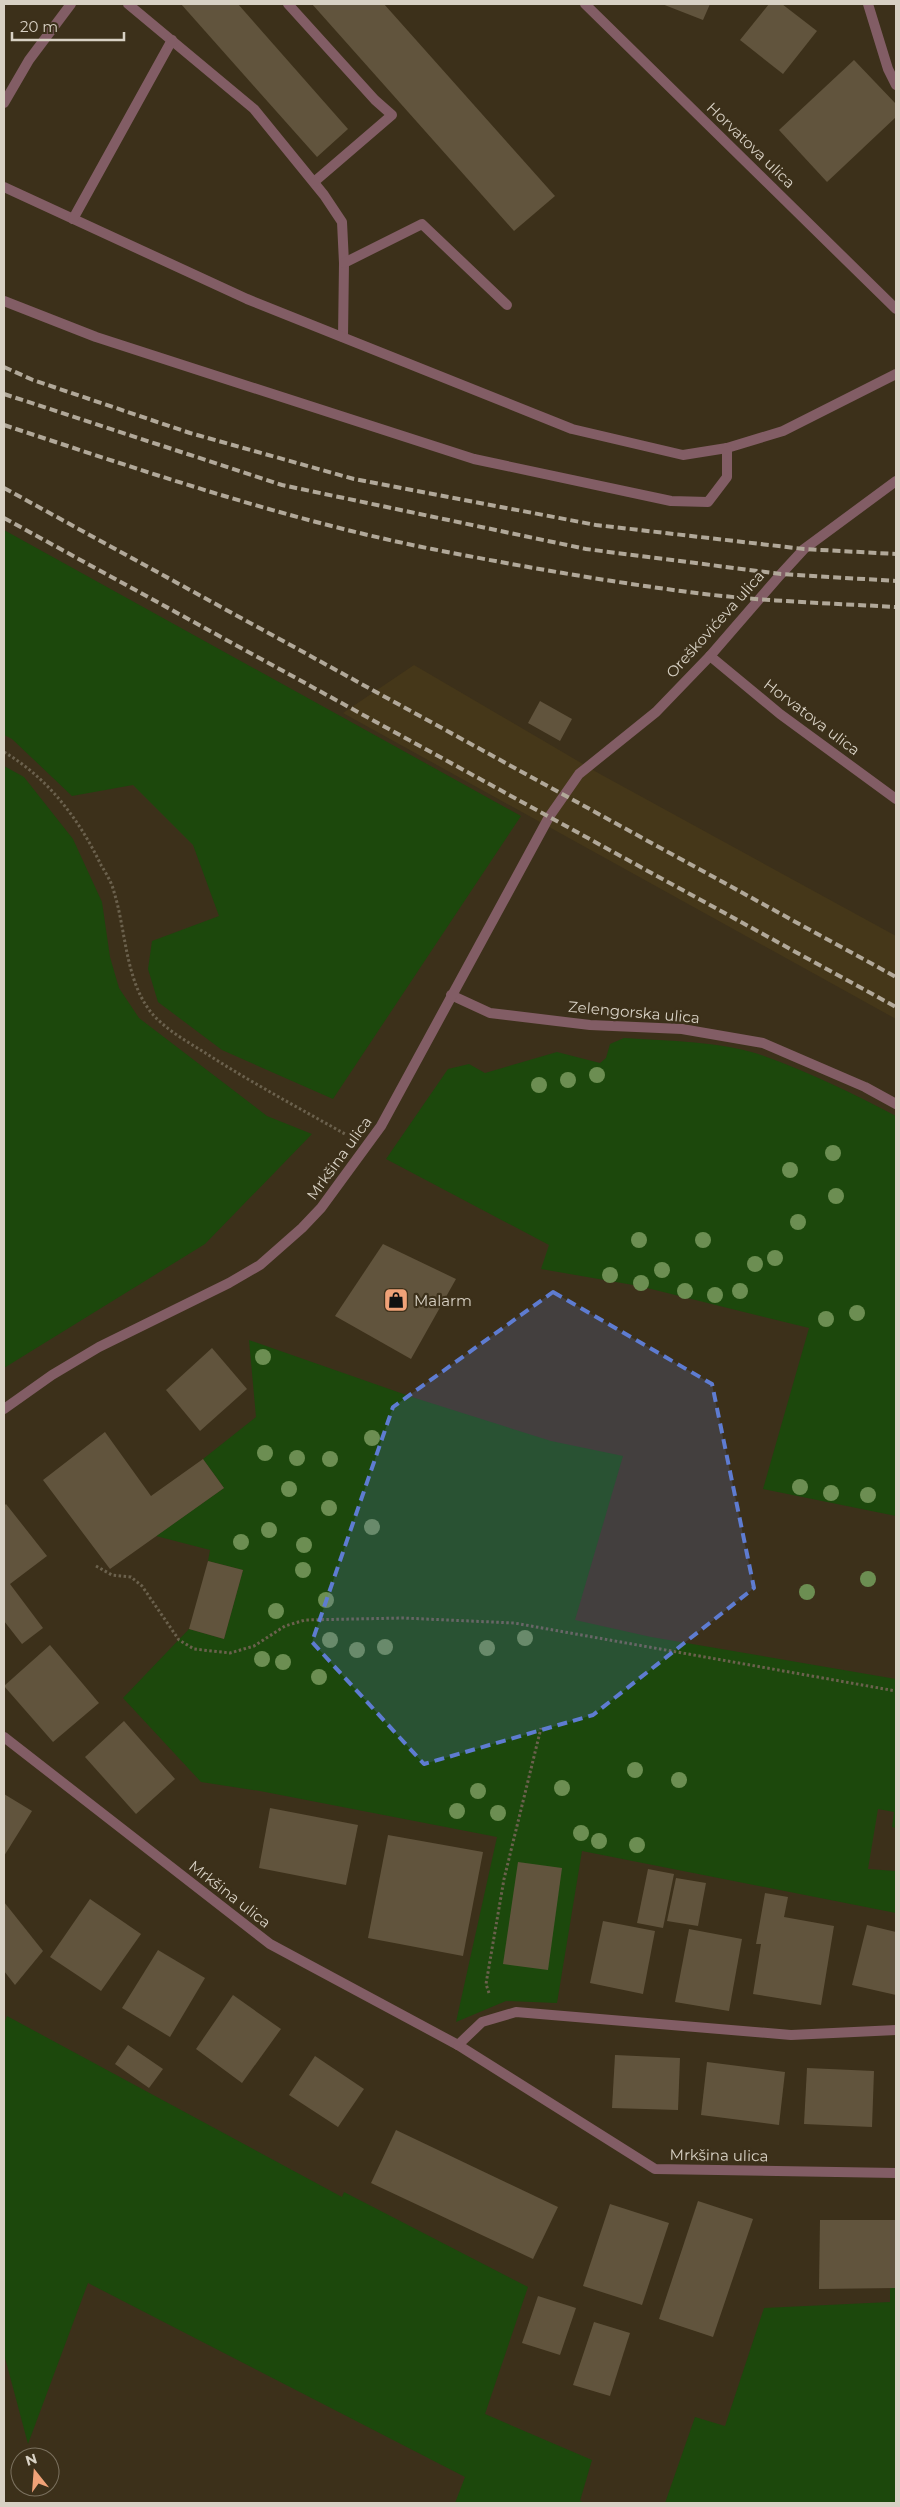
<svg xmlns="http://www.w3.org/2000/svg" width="900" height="2507" font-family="Montserrat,sans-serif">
<rect width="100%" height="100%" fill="#3c301a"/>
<path fill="#453719" d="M414 665 600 774 896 936V1019L343 713Z"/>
<g fill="#1c480c">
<path d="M4 530 521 816 333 1099 222 1050 158 1002 148 969 152 941 219 916 193 845 133 785 72 796 12 739 4 735Z"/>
<path d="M4 766 24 777 73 839 102 902 110 957 119 988 139 1018 267 1116 312 1134 205 1244 4 1368Z"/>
<path d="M624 1038C668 1041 722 1041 764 1056 809 1072 854 1094 896 1116V1516L763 1489 809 1328 639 1286 541 1269 549 1245 386 1159 448 1069 469 1064 485 1073 557 1052 600 1063 606 1058 610 1044Z"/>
<path d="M249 1340 415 1398 551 1441 623 1456 575 1620 651 1637 896 1679V1828L892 1827 894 1812 878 1809 868 1869 896 1871V1913L582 1851 557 2003 506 2001 456 2022 497 1837 260 1791 201 1782 123 1698 189 1629 224 1639 243 1570 208 1561 210 1550 156 1536 224 1488 203 1459 256 1417Z"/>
<path d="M7 2016 342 2197 344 2192 528 2287 485 2414 592 2460 580 2501 586 2503H455L465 2477 88 2283 28 2444 4 2354V2024Z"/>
<path d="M890 2288H896V2503H665L695 2417 725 2426 764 2308 890 2302Z"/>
</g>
<g fill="#61543d">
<path d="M181 4H238L348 129 317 157Z"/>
<path d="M312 4H384L555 196 514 231Z"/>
<path d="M662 4H710L703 20Z"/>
<path d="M769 4H782L817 31 783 74 740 40Z"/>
<path d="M854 60 896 104V117L827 182 779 130Z"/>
<path d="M540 701 572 719 560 741 528 723Z"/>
<path d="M383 1244 456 1279 411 1359 335 1316Z"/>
<path d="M212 1348 247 1389 200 1431 166 1390Z"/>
<path d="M105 1432 151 1496 203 1459 224 1488 110 1569 43 1480Z"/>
<path d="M6 1504 47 1556 10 1584 43 1628 22 1644 4 1621V1506Z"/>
<path d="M208 1561 243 1570 224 1639 189 1629Z"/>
<path d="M50 1645 99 1703 53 1742 4 1686Z"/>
<path d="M124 1721 175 1779 136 1814 85 1757Z"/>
<path d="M4 1794 32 1811 4 1856Z"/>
<path d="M270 1808 358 1825 346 1885 259 1868Z"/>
<path d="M388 1835 483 1852 463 1956 368 1938Z"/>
<path d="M518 1862 562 1868 548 1970 503 1964Z"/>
<path d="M648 1869 674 1874 663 1928 637 1923Z"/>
<path d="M676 1878 706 1883 698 1926 667 1921Z"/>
<path d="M765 1893 788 1897 784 1917 834 1926 821 2005 753 1994 761 1944H756Z"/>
<path d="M90 1899 141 1934 101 1991 50 1957Z"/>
<path d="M4 1902 43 1951 15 1985 4 1971Z"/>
<path d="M603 1921 655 1931 643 1994 590 1983Z"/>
<path d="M867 1925 896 1932V1995L852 1985Z"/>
<path d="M689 1929 742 1939 729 2011 675 2002Z"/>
<path d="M158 1950 205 1978 170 2037 122 2008Z"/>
<path d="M233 1995 281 2029 242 2083 196 2049Z"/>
<path d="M128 2045 163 2069 149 2088 115 2064Z"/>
<path d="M615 2055 680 2058 678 2110 612 2108Z"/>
<path d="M315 2056 364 2089 338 2127 289 2095Z"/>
<path d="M707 2062 785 2072 779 2125 701 2115Z"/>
<path d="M807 2068 874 2071 872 2127 804 2124Z"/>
<path d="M396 2130 558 2207 533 2259 371 2183Z"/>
<path d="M698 2201 753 2219 713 2337 659 2319Z"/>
<path d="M610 2204 669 2223 642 2305 583 2286Z"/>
<path d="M820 2220H896V2288L819 2289Z"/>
<path d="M538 2296 576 2308 560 2355 522 2343Z"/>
<path d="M594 2322 630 2333 610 2396 573 2385Z"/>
</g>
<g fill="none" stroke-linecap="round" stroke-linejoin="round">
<g stroke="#6b614d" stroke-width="3" stroke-dasharray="2.5 2.5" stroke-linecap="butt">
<path d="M4 752C48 778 79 819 101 865 106 873 112 883 114 892 126 930 125 978 150 1011 164 1029 188 1042 207 1054 252 1083 299 1108 345 1134"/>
<path d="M96 1566 112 1575 131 1577 142 1586 179 1640 194 1649 230 1653 254 1646 285 1626 305 1620 403 1618 514 1623 896 1691"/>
<path d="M489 1993 486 1984 504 1879 541 1728"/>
</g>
<g stroke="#825d65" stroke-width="10">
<path d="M128 4 254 109 324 195 342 222 344 263 343 337"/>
<path d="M288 4 375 100 392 115 314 182"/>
<path d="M868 4 888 69 896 85"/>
<path d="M4 103 29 60 71 4"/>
<path d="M4 187 247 299 572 429 683 455 727 448 783 431 896 374"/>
<path d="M73 219 172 40"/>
<path d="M344 263 422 224 507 305"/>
<path d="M4 301 96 337 474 459 671 501 708 502 727 477V448"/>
</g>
<g stroke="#825d65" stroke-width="10">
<path d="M585 4 896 309"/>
<path d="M710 656 780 714 896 799"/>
<path d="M451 995 490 1013 590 1025 682 1029 763 1043 865 1087 896 1104"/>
<path d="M4 1409 52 1375 99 1347 229 1283 260 1265 302 1228 321 1208 381 1126 549 817 579 774 656 712 710 656 781 574 804 549 896 481"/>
<path d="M4 1737 270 1944 458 2045 655 2169 896 2173"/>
<path d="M458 2045 482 2022 516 2012 791 2035 896 2030"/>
</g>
<g stroke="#b1a899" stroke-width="4" stroke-dasharray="8 4" stroke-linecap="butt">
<path d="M4 367 33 380 190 433 354 479 596 525 804 549 896 554"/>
<path d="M4 394 282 485 586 549 781 574 896 581"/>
<path d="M4 425C144 471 286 520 432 549 514 565 598 580 681 591 752 601 825 603 896 607"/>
<path d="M4 488 896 977"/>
<path d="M4 518 896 1007"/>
</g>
</g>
<g fill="#6c8e52">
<circle cx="597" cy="1075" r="8"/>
<circle cx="568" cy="1080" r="8"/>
<circle cx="539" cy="1085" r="8"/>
<circle cx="833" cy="1153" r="8"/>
<circle cx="790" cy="1170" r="8"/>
<circle cx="836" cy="1196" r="8"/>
<circle cx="798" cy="1222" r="8"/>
<circle cx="639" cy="1240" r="8"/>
<circle cx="703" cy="1240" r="8"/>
<circle cx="775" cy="1258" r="8"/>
<circle cx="755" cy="1264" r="8"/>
<circle cx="662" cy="1270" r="8"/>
<circle cx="610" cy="1275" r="8"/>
<circle cx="641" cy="1283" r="8"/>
<circle cx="685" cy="1291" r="8"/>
<circle cx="740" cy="1291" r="8"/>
<circle cx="715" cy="1295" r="8"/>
<circle cx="857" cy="1313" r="8"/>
<circle cx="826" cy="1319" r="8"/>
<circle cx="263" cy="1357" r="8"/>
<circle cx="372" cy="1438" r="8"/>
<circle cx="265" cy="1453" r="8"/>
<circle cx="297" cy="1458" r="8"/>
<circle cx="330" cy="1459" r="8"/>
<circle cx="800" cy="1487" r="8"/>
<circle cx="289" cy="1489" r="8"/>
<circle cx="831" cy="1493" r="8"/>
<circle cx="868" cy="1495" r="8"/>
<circle cx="329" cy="1508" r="8"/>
<circle cx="372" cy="1527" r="8"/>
<circle cx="269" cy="1530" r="8"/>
<circle cx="241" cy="1542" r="8"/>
<circle cx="304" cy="1545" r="8"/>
<circle cx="303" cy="1570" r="8"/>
<circle cx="868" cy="1579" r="8"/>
<circle cx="807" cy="1592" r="8"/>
<circle cx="326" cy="1600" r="8"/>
<circle cx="276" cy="1611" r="8"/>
<circle cx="525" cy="1638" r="8"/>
<circle cx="330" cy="1640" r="8"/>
<circle cx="385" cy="1647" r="8"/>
<circle cx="487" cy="1648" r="8"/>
<circle cx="357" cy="1650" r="8"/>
<circle cx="262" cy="1659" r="8"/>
<circle cx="283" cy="1662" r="8"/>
<circle cx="319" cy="1677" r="8"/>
<circle cx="635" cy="1770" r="8"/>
<circle cx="679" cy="1780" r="8"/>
<circle cx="562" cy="1788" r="8"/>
<circle cx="478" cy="1791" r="8"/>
<circle cx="457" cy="1811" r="8"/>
<circle cx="498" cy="1813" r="8"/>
<circle cx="581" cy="1833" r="8"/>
<circle cx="599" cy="1841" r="8"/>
<circle cx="637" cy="1845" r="8"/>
</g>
<path fill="#5e7cd1" fill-opacity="0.2" stroke="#5e7cd1" stroke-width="4" stroke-dasharray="10 6" stroke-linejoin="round" d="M553 1292 712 1384 754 1588 593 1715 424 1764 312 1642 393 1407Z"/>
<defs>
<symbol id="shop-square" viewBox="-11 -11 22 22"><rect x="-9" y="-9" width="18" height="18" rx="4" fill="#f0a278" stroke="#3c301a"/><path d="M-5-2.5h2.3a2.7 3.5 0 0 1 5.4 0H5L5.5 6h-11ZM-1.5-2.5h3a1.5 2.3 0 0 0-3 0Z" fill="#111"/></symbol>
</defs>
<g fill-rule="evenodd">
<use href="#shop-square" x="382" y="1286" width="28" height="28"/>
</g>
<g text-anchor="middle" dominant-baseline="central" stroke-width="4.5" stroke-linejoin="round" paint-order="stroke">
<g font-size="15" fill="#d8d1c4" stroke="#3c301a">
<text transform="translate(751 145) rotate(44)">Horvatova ulica</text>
<text transform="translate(715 624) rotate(-48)">Oreškovićeva ulica</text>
<text transform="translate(812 717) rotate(37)">Horvatova ulica</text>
<text transform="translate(634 1012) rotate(5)">Zelengorska ulica</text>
<text transform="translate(339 1158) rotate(-54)">Mrkšina ulica</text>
<text transform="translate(230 1894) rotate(38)">Mrkšina ulica</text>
<text transform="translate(719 2155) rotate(1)">Mrkšina ulica</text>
</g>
<g font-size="15" fill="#d8d1c4" stroke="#3c301a" text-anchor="start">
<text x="414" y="1300">Malarm</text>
</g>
</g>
<rect width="900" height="2507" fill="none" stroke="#d8d1c4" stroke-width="10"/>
<g transform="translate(35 2472) rotate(343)"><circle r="24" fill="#3c301a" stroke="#7a705e"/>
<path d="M0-4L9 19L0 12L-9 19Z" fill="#f0a278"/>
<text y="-8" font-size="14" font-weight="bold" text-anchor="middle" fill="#d8d1c4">N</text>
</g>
<path d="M12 32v8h112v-8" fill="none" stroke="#d8d1c4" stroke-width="2.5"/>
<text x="20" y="32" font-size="15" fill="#d8d1c4" stroke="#3c301a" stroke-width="4" paint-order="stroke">20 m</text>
</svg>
